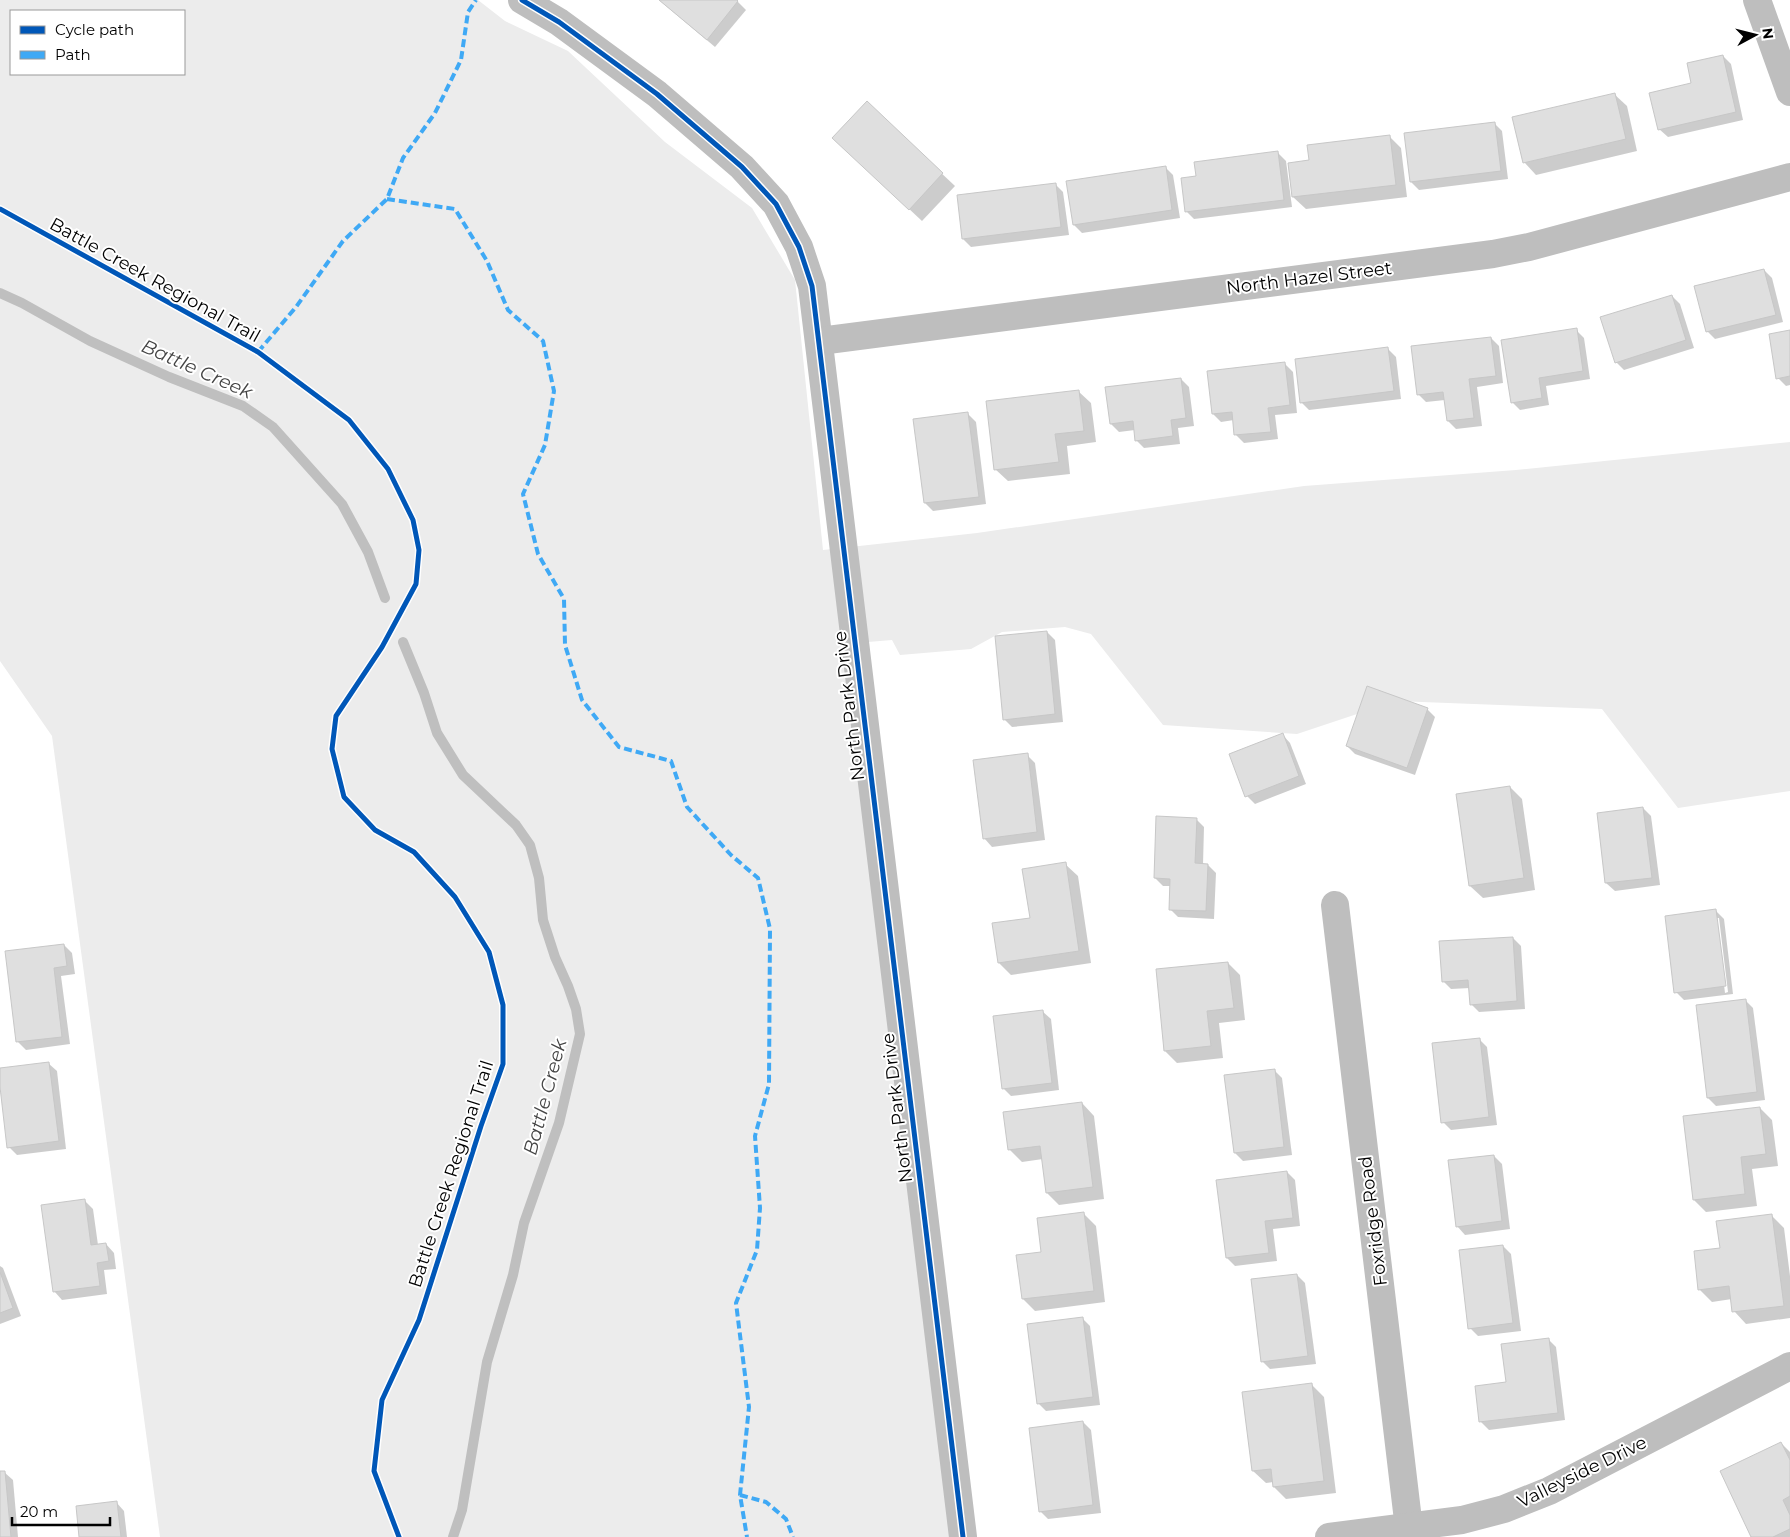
<svg xmlns="http://www.w3.org/2000/svg" width="1790" height="1537" font-family="Montserrat,sans-serif">
<rect width="100%" height="100%" fill="#fff"/>
<path fill="#ececec" fill-rule="evenodd" d="M0 0H478L505 21 568 51 665 142 752 208 795 280 823 550 977 533 1304 486 1516 470 1790 442V791L1678 808 1602 709 1396 701 1297 734 1163 725 1091 634 1065 627 1002 632 971 649 900 655 892 640 856 643 962 1537H160L52 736 0 661ZM11 11H184V74H11Z"/>
<g fill="#0003" fill-rule="evenodd">
<path d="M659 0H736L746 10 715 47Z"/>
<path d="M1723 56 1731 64 1743 120 1668 137 1659 129 1693 84Z"/>
<path d="M1614 94 1627 106 1637 151 1536 175 1524 162Z"/>
<path d="M867 103 955 186 922 221 846 150Z"/>
<path d="M1494 123 1502 131 1508 179 1419 190 1411 182Z"/>
<path d="M1389 136 1401 148 1407 197 1306 209 1293 197 1289 164 1310 161Z"/>
<path d="M1278 153 1286 161 1292 207 1194 219 1186 211 1197 177Z"/>
<path d="M1165 167 1173 175 1180 218 1082 233 1074 225Z"/>
<path d="M1055 184 1063 192 1069 235 971 247 963 239Z"/>
<path d="M1764 270 1772 278 1783 322 1715 339 1707 331Z"/>
<path d="M1672 296 1680 304 1694 348 1624 370 1616 362Z"/>
<path d="M1576 330 1584 338 1590 379 1546 386 1549 405 1520 410 1512 402Z"/>
<path d="M1790 331V385L1786 386 1778 378Z"/>
<path d="M1491 338 1499 346 1503 383 1477 387 1482 426 1456 429 1448 421 1445 400 1426 402 1418 394Z"/>
<path d="M1388 349 1396 357 1401 399 1309 410 1301 402Z"/>
<path d="M1285 364 1293 372 1297 413 1275 415 1278 439 1244 443 1236 435 1234 420 1221 422 1213 414Z"/>
<path d="M1181 379 1189 387 1194 426 1178 428 1180 444 1144 448 1136 440 1135 430 1119 432 1111 424Z"/>
<path d="M1078 391 1091 403 1096 442 1067 446 1070 474 1008 481 995 469Z"/>
<path d="M968 414 976 422 986 504 933 511 925 503Z"/>
<path d="M1047 632 1055 640 1063 722 1012 727 1004 719Z"/>
<path d="M1427 709 1435 717 1415 775 1355 754 1347 746Z"/>
<path d="M1282 734 1290 743 1306 784 1255 804 1247 796Z"/>
<path d="M1027 755 1035 763 1045 840 992 847 984 838Z"/>
<path d="M1510 787 1522 799 1535 890 1483 898 1470 886Z"/>
<path d="M1643 808 1651 816 1660 885 1615 891 1606 883 1598 814Z"/>
<path d="M1196 819 1204 827 1203 865H1208L1216 873 1214 919 1178 917 1170 909 1171 886H1163L1155 878Z"/>
<path d="M1065 864 1078 876 1091 963 1011 975 999 963 993 924 1031 919Z"/>
<path d="M1716 911 1724 919 1733 994 1684 1000 1676 992ZM1716 918H1719L1728 992 1725 993Z"/>
<path d="M1513 938 1521 946 1525 1009 1479 1012 1471 1004 1470 988 1451 989 1443 981Z"/>
<path d="M64 945 72 953 75 974 61 976 70 1044 26 1050 18 1042Z"/>
<path d="M1228 963 1240 975 1245 1020 1219 1023 1223 1058 1177 1063 1165 1051Z"/>
<path d="M1745 1000 1753 1008 1765 1100 1716 1106 1708 1098Z"/>
<path d="M1042 1011 1051 1019 1059 1090 1011 1096 1003 1088Z"/>
<path d="M1479 1039 1487 1047 1497 1125 1451 1130 1443 1122Z"/>
<path d="M48 1063 57 1071 66 1149 17 1155 9 1147 0 1069Z"/>
<path d="M1274 1070 1282 1078 1292 1155 1243 1161 1235 1153Z"/>
<path d="M1082 1103 1094 1116 1104 1199 1059 1205 1047 1193 1043 1159 1022 1162 1009 1149Z"/>
<path d="M1760 1108 1772 1120 1778 1166 1752 1169 1757 1206 1706 1212 1694 1200Z"/>
<path d="M1494 1156 1502 1164 1510 1229 1465 1235 1457 1226Z"/>
<path d="M1287 1172 1295 1180 1300 1226 1273 1229 1277 1261 1235 1266 1227 1258Z"/>
<path d="M84 1200 93 1209 98 1245 106 1244 114 1253 116 1269 104 1270 107 1294 62 1300 54 1291Z"/>
<path d="M1084 1214 1096 1226 1105 1302 1035 1311 1023 1299 1043 1253Z"/>
<path d="M1772 1216 1784 1228 1790 1276V1318L1746 1324 1734 1311 1732 1299 1712 1302 1700 1290 1721 1249Z"/>
<path d="M1503 1246 1511 1254 1521 1331 1478 1336 1470 1328Z"/>
<path d="M0 1266 3 1268 21 1316 0 1324Z"/>
<path d="M1297 1275 1305 1283 1316 1364 1270 1369 1262 1361Z"/>
<path d="M1082 1318 1090 1326 1100 1405 1046 1411 1038 1403Z"/>
<path d="M1548 1339 1556 1347 1565 1420 1489 1430 1480 1421Z"/>
<path d="M1312 1385 1324 1397 1336 1493 1286 1499 1274 1487 1273 1482 1266 1483 1253 1471Z"/>
<path d="M1083 1422 1091 1430 1101 1513 1048 1519 1040 1511Z"/>
<path d="M1781 1443 1790 1452V1537H1753Z"/>
<path d="M0 1472H4L13 1480 18 1537H0Z"/>
<path d="M116 1502 124 1511 127 1537H81Z"/>
</g>
<g fill="none" stroke-linecap="round" stroke-linejoin="round">
<g stroke="#bfbfbf" stroke-width="10">
<path d="M0 293 22 303 90 341 169 377 243 406 273 427 342 504 368 552 385 598"/>
<path d="M403 642 424 693 437 733 463 775 516 825 530 845 539 878 543 920 555 957 568 986 576 1009 580 1034 559 1123 524 1223 513 1275 487 1362 462 1510 453 1537"/>
</g>
</g>
<g fill="#dfdfdf" stroke="#c7c7c7">
<path d="M659 0H737L738 1 707 40Z"/>
<path d="M1723 55 1736 112 1658 130 1649 93 1691 83 1687 63Z"/>
<path d="M1615 93 1626 139 1523 163 1512 117Z"/>
<path d="M867 101 943 173 909 210 832 138Z"/>
<path d="M1495 122 1501 171 1410 182 1404 133Z"/>
<path d="M1390 135 1396 185 1292 197 1288 163 1309 160 1307 145Z"/>
<path d="M1278 151 1284 200 1185 212 1181 178 1196 176 1194 162Z"/>
<path d="M1166 166 1172 210 1073 225 1066 181Z"/>
<path d="M1056 183 1061 227 962 239 957 195Z"/>
<path d="M1764 269 1776 315 1706 332 1694 286Z"/>
<path d="M1672 295 1686 340 1615 363 1600 317Z"/>
<path d="M1577 328 1583 371 1539 378 1542 398 1511 403 1501 340Z"/>
<path d="M1790 330V376L1776 379 1769 334Z"/>
<path d="M1491 337 1496 376 1469 379 1474 418 1447 421 1443 392 1417 395 1411 346Z"/>
<path d="M1388 347 1394 391 1300 403 1295 359Z"/>
<path d="M1285 362 1290 405 1268 408 1271 432 1234 435 1232 412 1212 414 1207 371Z"/>
<path d="M1181 378 1186 418 1171 420 1173 436 1135 441 1133 421 1110 424 1105 387Z"/>
<path d="M1079 390 1084 431 1055 434 1059 462 994 470 986 401Z"/>
<path d="M968 412 979 497 924 503 913 419Z"/>
<path d="M1047 631 1055 714 1003 720 995 636Z"/>
<path d="M1367 686 1428 708 1407 768 1346 746Z"/>
<path d="M1283 733 1299 776 1245 797 1229 754Z"/>
<path d="M1028 753 1037 832 983 839 973 760Z"/>
<path d="M1510 786 1524 878 1469 886 1456 794Z"/>
<path d="M1643 807 1652 878 1605 883 1597 813Z"/>
<path d="M1156 816 1197 818 1195 863 1208 864 1206 911 1169 910 1170 879 1154 878Z"/>
<path d="M1066 862 1079 951 998 963 992 923 1030 918 1022 869Z"/>
<path d="M1716 909 1726 986 1674 993 1665 916Z"/>
<path d="M1513 937 1517 1001 1470 1005 1468 980 1442 982 1439 941Z"/>
<path d="M64 944 67 966 54 968 62 1037 16 1042 5 951Z"/>
<path d="M1228 962 1234 1008 1207 1011 1211 1046 1164 1051 1156 969Z"/>
<path d="M1746 999 1757 1092 1707 1098 1696 1005Z"/>
<path d="M1043 1010 1052 1083 1002 1089 993 1016Z"/>
<path d="M1480 1038 1489 1117 1441 1123 1432 1043Z"/>
<path d="M49 1062 59 1141 7 1148 0 1087V1068Z"/>
<path d="M1275 1069 1284 1147 1234 1153 1224 1075Z"/>
<path d="M1082 1102 1093 1187 1046 1193 1040 1146 1008 1150 1003 1112Z"/>
<path d="M1760 1107 1766 1154 1741 1157 1745 1194 1693 1200 1683 1116Z"/>
<path d="M1494 1155 1502 1221 1456 1227 1448 1160Z"/>
<path d="M1287 1171 1293 1218 1265 1221 1269 1253 1226 1258 1216 1180Z"/>
<path d="M85 1199 91 1245 106 1243 109 1261 97 1263 100 1286 53 1292 41 1205Z"/>
<path d="M1084 1212 1094 1291 1022 1299 1016 1255 1041 1252 1037 1218Z"/>
<path d="M1772 1214 1784 1306 1732 1312 1729 1286 1698 1290 1694 1251 1720 1248 1716 1221Z"/>
<path d="M1503 1245 1513 1323 1468 1329 1459 1250Z"/>
<path d="M0 1272 13 1308 0 1313Z"/>
<path d="M1297 1274 1308 1356 1261 1362 1251 1279Z"/>
<path d="M1083 1317 1093 1397 1037 1404 1027 1324Z"/>
<path d="M1549 1338 1558 1413 1479 1422 1475 1386 1506 1382 1501 1344Z"/>
<path d="M1312 1383 1324 1481 1273 1487 1271 1469 1252 1471 1242 1392Z"/>
<path d="M1083 1421 1093 1505 1039 1512 1029 1428Z"/>
<path d="M1781 1442 1790 1460V1496L1783 1500 1790 1515V1529L1773 1537H1751L1720 1471Z"/>
<path d="M0 1471H5L11 1537H0Z"/>
<path d="M117 1501 121 1537H79L76 1506Z"/>
</g>
<g fill="none" stroke-linecap="round" stroke-linejoin="round">
<g stroke="#bebebe" stroke-width="28">
<path d="M522 0 559 22 657 94 742 167 776 204 799 247 812 286 963 1537"/>
<path d="M1757 0 1790 92"/>
<path d="M820 341 1493 254 1529 247 1790 177"/>
<path d="M1335 905 1410 1537"/>
<path d="M1329 1537 1462 1520 1504 1509 1549 1491 1790 1366"/>
</g>
<g stroke="#3fa9f5" stroke-width="4" stroke-dasharray="8 4" stroke-linecap="butt">
<path d="M387 199 455 209 487 261 508 310 543 341 554 391 545 445 523 494 538 554 564 599 565 645 582 700 619 747 671 761 687 807 731 855 758 878 770 929 769 1084 755 1136 760 1208 757 1250 736 1303 749 1407 740 1495 747 1537"/>
<path d="M258 352 296 307 343 241 387 199 403 158 435 113 461 60 468 12 476 0"/>
<path d="M740 1495 766 1502 786 1519 793 1537"/>
</g>
<defs>
<g id="cycleway">
<path d="M522 0 559 22 657 94 742 167 776 204 799 247 812 286 963 1537"/>
<path d="M0 209 258 352 349 420 388 469 413 520 419 550 416 584 382 647 336 716 332 749 344 797 375 830 414 852 455 897 489 952 503 1005V1064L481 1126 419 1320 382 1400 374 1471 399 1537"/>
</g>
</defs>
<use href="#cycleway" stroke="#fff" stroke-width="8"/>
<use href="#cycleway" stroke="#0057b8" stroke-width="5"/>
</g>
<g text-anchor="middle" dominant-baseline="central" stroke-width="4" stroke-linejoin="round" paint-order="stroke">
<g font-size="18" fill="#000" stroke="#fff">
<text transform="translate(1309 278) rotate(-7)">North Hazel Street</text>
<text transform="translate(155 280) rotate(29)">Battle Creek Regional Trail</text>
<text transform="translate(849 706) rotate(-97)">North Park Drive</text>
<text transform="translate(897 1108) rotate(-97)">North Park Drive</text>
<text transform="translate(451 1174) rotate(-72)">Battle Creek Regional Trail</text>
<text transform="translate(1373 1221) rotate(-97)">Foxridge Road</text>
<text transform="translate(1582 1472) rotate(-26)">Valleyside Drive</text>
</g>
<g font-size="19" font-style="italic" fill="#444" stroke="#fff">
<text transform="translate(197 369) rotate(24)">Battle Creek</text>
<text transform="translate(545 1097) rotate(-75)">Battle Creek</text>
</g>
</g>
<rect x="10" y="10" width="175" height="65" fill="#ffffff" stroke="#999999"/>
<rect x="20" y="26" width="25" height="8" fill="#0057b8" stroke="#999999"/>
<text x="55" y="35" font-size="15" fill="#000000">Cycle path</text>
<rect x="20" y="51" width="25" height="8" fill="#3fa9f5" stroke="#999999"/>
<text x="55" y="60" font-size="15" fill="#000000">Path</text>
<g transform="translate(1755 35) rotate(83)" stroke="#ffffff" stroke-width="4" paint-order="stroke">
<path d="M0-4L9 19L0 12L-9 19Z" fill="#000000"/>
<text y="-8" font-size="14" font-weight="bold" text-anchor="middle" fill="#000000">N</text>
</g>
<path d="M12 1517v8h98v-8" fill="none" stroke="#000000" stroke-width="2.5"/>
<text x="20" y="1517" font-size="15" fill="#000000" stroke="#ffffff" stroke-width="4" paint-order="stroke">20 m</text>
</svg>
